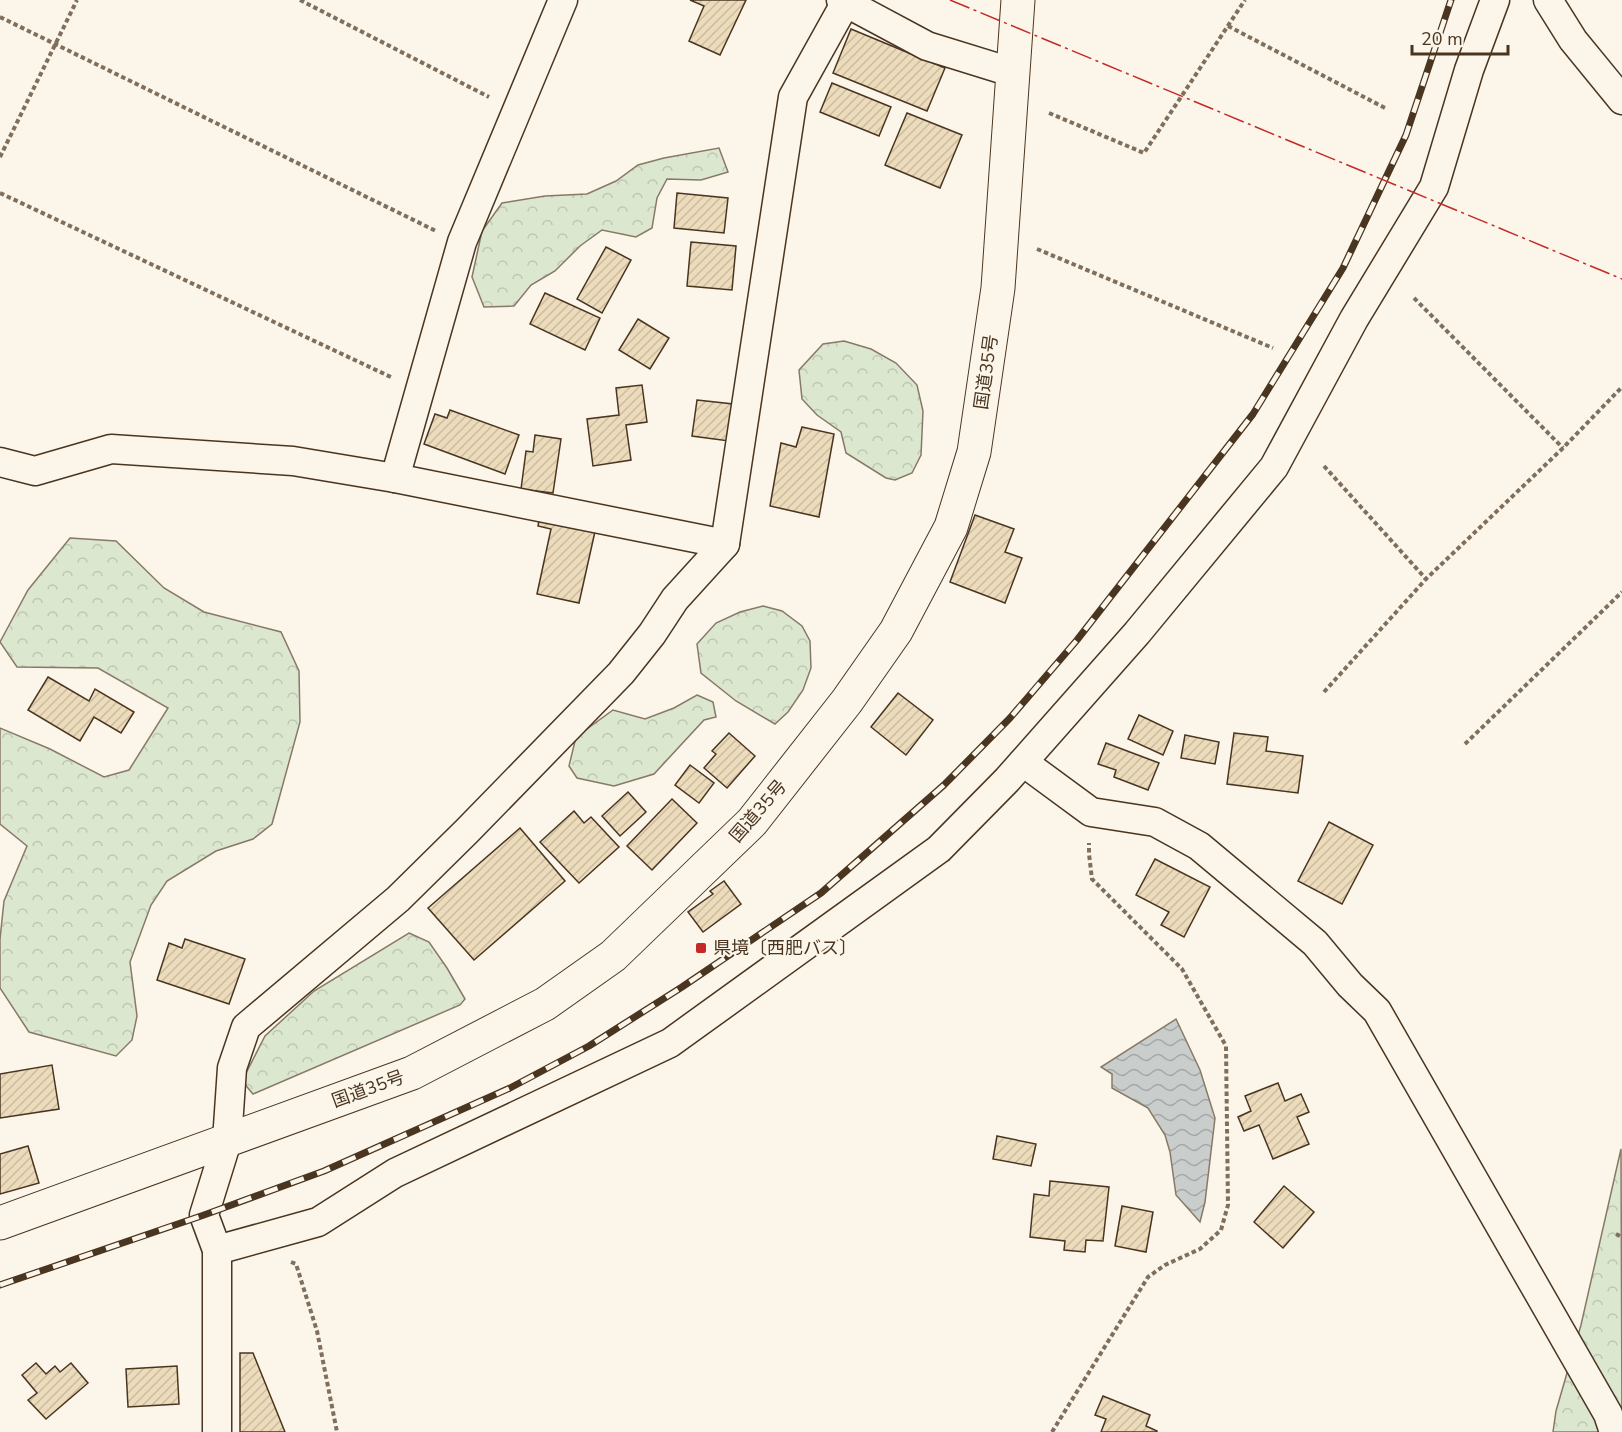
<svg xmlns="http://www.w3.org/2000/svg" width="1622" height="1432" font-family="'Nunito Sans','Noto Sans JP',sans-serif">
<defs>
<pattern id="forest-crowns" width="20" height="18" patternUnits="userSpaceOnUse" patternTransform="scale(1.5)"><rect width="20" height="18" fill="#dce7d0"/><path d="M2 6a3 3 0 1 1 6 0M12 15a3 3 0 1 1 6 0" fill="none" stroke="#bec7b2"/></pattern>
<pattern id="water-waves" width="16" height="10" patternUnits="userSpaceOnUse" patternTransform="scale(1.5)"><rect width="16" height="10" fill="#c9cecd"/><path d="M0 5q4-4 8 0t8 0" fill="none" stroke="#a5a8a6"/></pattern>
<pattern id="building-hatch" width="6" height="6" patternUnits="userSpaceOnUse" patternTransform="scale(1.5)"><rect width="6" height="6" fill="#ecdcbc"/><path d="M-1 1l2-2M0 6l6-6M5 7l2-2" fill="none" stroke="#ccbda1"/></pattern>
</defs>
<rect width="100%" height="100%" fill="#fbf6e9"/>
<g fill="url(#forest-crowns)" stroke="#887966" stroke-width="1.5">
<path d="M719 148 728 172 701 180 667 179 657 198 652 228 636 237 602 230 580 246 555 271 531 285 514 306 484 307 472 277 482 231 502 203 545 196 587 194 616 181 638 165 664 158Z"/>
<path d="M844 341 871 349 896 363 917 385 923 411 921 455 912 473 895 480 886 478 846 453 841 432 817 415 802 399 799 370 823 344Z"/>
<path d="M70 538 116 541 164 588 204 612 281 632 299 671 300 722 272 824 253 839 216 851 167 881 151 905 130 962 137 1016 132 1040 116 1056 29 1032 0 988V939L4 901 27 846 0 824V728L50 749 104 777 129 770 168 708 98 668 17 667 0 642 28 590Z"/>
<path d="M763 606 782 611 802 626 810 641 811 668 803 690 788 712 775 724 736 701 701 673 697 644 716 623 740 612Z"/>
<path d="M697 695 713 702 716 717 704 720 654 774 614 786 577 778 569 766 576 737 613 710 645 719 674 708Z"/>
<path d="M409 933 429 942 447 968 465 999 460 1005 253 1094 242 1081 265 1036 314 991Z"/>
<path d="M1621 1149 1622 1432H1553L1556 1411 1581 1325Z"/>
</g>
<path fill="url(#water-waves)" stroke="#887966" stroke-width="1.5" d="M1176 1019 1200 1070 1215 1118 1205 1202 1200 1222 1176 1195 1170 1152 1165 1135 1148 1108 1112 1088V1074L1101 1067Z"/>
<g fill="url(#building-hatch)" stroke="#4a3520" stroke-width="1.5">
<path d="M690 0H746L720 55 689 41 704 6Z"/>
<path d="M851 29 945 68 927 111 833 73Z"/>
<path d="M832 83 891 107 879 136 820 112Z"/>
<path d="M907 113 962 135 940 188 885 165Z"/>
<path d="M677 193 728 198 724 233 674 228Z"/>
<path d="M691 242 736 246 732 290 687 286Z"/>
<path d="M606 247 631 260 602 313 577 299Z"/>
<path d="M545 293 600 318 585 350 530 324Z"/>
<path d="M638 319 669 338 650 369 619 350Z"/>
<path d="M642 385 647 422 626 425 631 460 593 466 587 419 619 415 616 388Z"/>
<path d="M697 400 733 404 729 441 692 436Z"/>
<path d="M450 410 519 435 505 474 424 444 435 414 447 418Z"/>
<path d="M802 427 834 434 819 517 770 506 781 443 796 447Z"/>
<path d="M535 435 561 439 553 493 521 489 526 451 533 452Z"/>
<path d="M540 515 596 527 579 603 537 594 551 529 538 526Z"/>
<path d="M975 515 1014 529 1005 552 1022 558 1005 603 950 582Z"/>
<path d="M48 677 89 701 95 689 134 712 121 733 94 717 80 741 28 710Z"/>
<path d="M898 693 933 720 906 755 871 727Z"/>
<path d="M1139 715 1173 731 1163 755 1128 739Z"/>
<path d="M729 733 755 756 727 788 704 768 716 754 712 751Z"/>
<path d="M1234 733 1268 737 1266 751 1303 756 1298 793 1227 784Z"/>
<path d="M1185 735 1219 742 1215 764 1181 758Z"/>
<path d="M1106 743 1159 763 1148 790 1114 777 1116 770 1098 764Z"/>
<path d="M690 765 714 783 699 803 675 785Z"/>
<path d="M628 792 646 812 620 836 602 816Z"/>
<path d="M672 799 697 823 652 870 627 846Z"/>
<path d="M574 811 584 823 591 817 619 847 579 883 540 842Z"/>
<path d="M1329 822 1373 845 1342 904 1298 881Z"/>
<path d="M520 828 565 881 474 960 428 908Z"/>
<path d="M1155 859 1210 887 1184 937 1161 925 1169 912 1136 895Z"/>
<path d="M724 881 741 904 703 932 688 912 713 894 710 891Z"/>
<path d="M185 939 245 959 229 1004 157 980 169 943 182 948Z"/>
<path d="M52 1065 59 1109 0 1118V1074Z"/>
<path d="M1278 1083 1285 1101 1301 1094 1309 1112 1297 1117 1309 1144 1273 1159 1259 1125 1244 1131 1238 1117 1251 1111 1245 1096Z"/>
<path d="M997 1136 1036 1144 1031 1166 993 1159Z"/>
<path d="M28 1146 39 1183 0 1194V1154Z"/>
<path d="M1050 1181 1109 1187 1103 1241 1086 1240 1085 1252 1064 1250 1065 1241 1030 1237 1034 1194 1049 1196Z"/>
<path d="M1284 1186 1314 1212 1283 1248 1254 1222Z"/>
<path d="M1122 1206 1153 1212 1146 1252 1115 1246Z"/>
<path d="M240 1353H253L285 1432H240Z"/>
<path d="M36 1363 46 1374 55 1366 60 1372 71 1363 88 1383 46 1419 28 1400 37 1393 22 1375Z"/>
<path d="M177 1366 179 1404 128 1407 126 1369Z"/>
<path d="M1103 1396 1150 1415 1146 1426 1157 1431V1432H1101L1106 1419 1095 1415Z"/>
</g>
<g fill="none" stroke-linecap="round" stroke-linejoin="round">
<defs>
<g id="street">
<path d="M841 0 927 46 1014 73"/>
<path d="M1548 0 1573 40 1622 100"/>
<path d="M0 462 35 471 111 449 293 461 395 478 725 544"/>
<path d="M395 478 462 242 563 0"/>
<path d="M1023 762 1091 812 1155 822 1199 846 1315 943 1350 985 1377 1011 1608 1414 1614 1432"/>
<path d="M217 1250 318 1222 395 1173 670 1043 939 849 1007 780 1137 633 1274 467 1354 319 1434 187 1469 70 1495 0"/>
<path d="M217 1432V1250L204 1215 227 1141 232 1068 246 1027 398 899 467 831 621 673 652 634 675 599 725 544 793 97 847 0"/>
</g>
<path id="highway" d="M0 1223 412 1073 545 1004 613 956 752 822 847 701 896 631 951 527 974 452 998 288 1018 0"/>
</defs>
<use href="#street" stroke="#4a3520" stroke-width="31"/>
<use href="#highway" stroke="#4a3520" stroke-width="35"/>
<g stroke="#7f6f5c" stroke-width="4" stroke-dasharray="4.5 3" stroke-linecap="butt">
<path d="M300 0 489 97"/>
<path d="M0 17 436 231"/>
<path d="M1228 26 1387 109"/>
<path d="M1049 113 1144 153 1245 0"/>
<path d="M0 157 77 0"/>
<path d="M0 193 393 378"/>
<path d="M1037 249 1273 348"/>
<path d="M1414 298 1563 448"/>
<path d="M1324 466 1426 579"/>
<path d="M1324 692 1426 579 1563 448 1622 387"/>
<path d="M1465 744 1622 592"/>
<path d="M1616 1234 1622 1237"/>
<path d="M291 1262 296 1264 317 1331 337 1432"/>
<path d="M1052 1432 1148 1277 1165 1265 1200 1249 1221 1230 1228 1205 1226 1046 1182 969 1092 879 1089 854V843"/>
</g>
<use href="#street" stroke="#fbf6e9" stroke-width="28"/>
<use href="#highway" stroke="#fbf6e9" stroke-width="33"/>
<defs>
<path id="rail" d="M0 1285 204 1215 324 1171 510 1088 589 1046 682 987 821 893 944 785 1010 718 1077 640 1253 414 1343 268 1406 135 1451 0"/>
</defs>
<use href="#rail" stroke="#4a3520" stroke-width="7"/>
<use href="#rail" stroke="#fbf6e9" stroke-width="4.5" stroke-dasharray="14" stroke-linecap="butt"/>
<path stroke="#c62828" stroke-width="1.5" stroke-dasharray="21 4.5 3 4.5" stroke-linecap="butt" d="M950 0 1622 279"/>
</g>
<rect fill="#c62828" stroke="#fbf6e9" stroke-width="2" x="695" y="942" width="12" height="12" rx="3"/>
<g text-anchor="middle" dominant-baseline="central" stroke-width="4.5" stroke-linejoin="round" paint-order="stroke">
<g font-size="18" fill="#4a3520" stroke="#fbf6e9">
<text transform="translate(986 372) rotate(-82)">国道35号</text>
<text transform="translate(758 811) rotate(-49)">国道35号</text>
<text transform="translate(368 1089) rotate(-20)">国道35号</text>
</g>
<g font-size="18" fill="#4a3520" stroke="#fbf6e9" text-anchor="start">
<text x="713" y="948">県境〔西肥バス〕</text>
</g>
</g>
<path d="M1412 45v9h96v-9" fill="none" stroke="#4a3520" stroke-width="3"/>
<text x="1421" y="45" font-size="18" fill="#4a3520" stroke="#fbf6e9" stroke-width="4.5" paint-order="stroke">20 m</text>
</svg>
